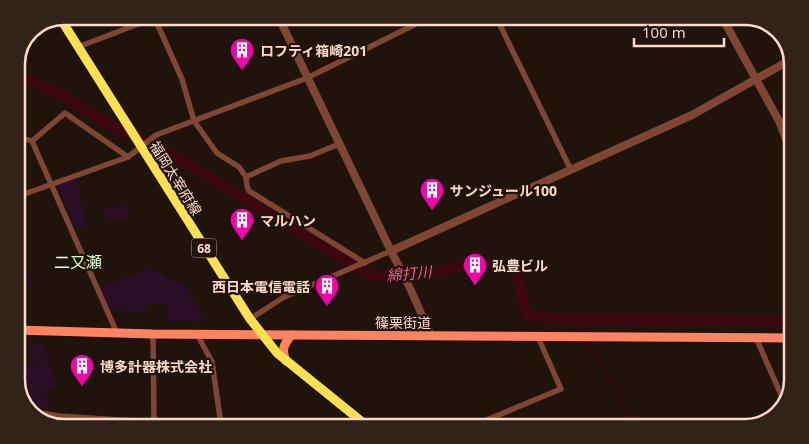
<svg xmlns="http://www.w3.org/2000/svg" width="809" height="444" font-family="'Open Sans','Noto Sans JP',sans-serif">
<rect width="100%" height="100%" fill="#1f130b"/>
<g fill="#290e25">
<path d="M77 177 87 226 76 230 57 185Z"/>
<path d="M129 205 130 219 106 221 103 208Z"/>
<path d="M20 227 29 250 16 255V229Z"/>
<path d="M20 259 33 287 16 293V260Z"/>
<path d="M150 268 173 281 186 285 206 322 167 321 166 304H146V312L110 310 100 287Z"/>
<path d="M43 344 57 386 44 391 51 409 24 406 22 401 32 398 26 378 16 381V361L20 360 22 366 31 364 33 370 35 369 27 345Z"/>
</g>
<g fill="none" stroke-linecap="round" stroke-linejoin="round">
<g stroke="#3d0710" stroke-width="2">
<path d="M572 319 581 333"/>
<path d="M585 339 610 378 637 427"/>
</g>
<path stroke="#3d0710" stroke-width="11" d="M16 76 60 94 116 128 171 154 365 272 374 276H384L416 272 430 273 455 267 499 264 510 268 518 276 526 315 549 318 572 319 789 321"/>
<g stroke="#804634" stroke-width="5.5">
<path d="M153 17 160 30 182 79 194 121 217 153 239 167 246 177 247 186 249 191 365 263"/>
<path d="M497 19 571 170"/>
<path d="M155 21C167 27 179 22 190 17"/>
<path d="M78 47 154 18"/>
<path d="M16 136 32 141 117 333"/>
<path d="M32 141 65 113 128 157"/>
<path d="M246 177 281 161 310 156 339 144"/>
<path d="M16 197 128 157 156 135 307 78 426 19"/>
<path d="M250 319 284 297 391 251"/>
<path d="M153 334 154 421"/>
<path d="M197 334 212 362 221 424"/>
<path d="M756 338 785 404"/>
<path d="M29 411 59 416 181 424"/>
<path d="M472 426 561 389 538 337"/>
</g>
<g stroke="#804634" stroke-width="8">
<path d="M279 18 391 251 409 286 429 331 430 336"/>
<path d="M724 21 779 121 791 152"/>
<path d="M391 251 692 115 792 59"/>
</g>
<g stroke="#ff8360" stroke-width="9">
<path d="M16 330 153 334 789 338"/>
<path d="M286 361C281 349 284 345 291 335"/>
</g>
<path stroke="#ffe050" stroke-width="9" d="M60 18 250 319 277 353 366 425"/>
</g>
<defs>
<symbol id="building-pin" viewBox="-11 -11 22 30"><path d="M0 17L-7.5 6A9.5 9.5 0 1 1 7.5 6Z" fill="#f400ac" stroke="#1f130b"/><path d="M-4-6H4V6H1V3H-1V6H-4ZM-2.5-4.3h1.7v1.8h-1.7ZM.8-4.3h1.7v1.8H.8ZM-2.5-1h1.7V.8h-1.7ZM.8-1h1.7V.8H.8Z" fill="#fff"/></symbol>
</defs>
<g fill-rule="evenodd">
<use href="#building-pin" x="228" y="36" width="28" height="38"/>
<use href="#building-pin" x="418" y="176" width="28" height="38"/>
<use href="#building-pin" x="228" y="206" width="28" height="38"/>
<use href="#building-pin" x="461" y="251" width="28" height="38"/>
<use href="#building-pin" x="313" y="272" width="28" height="38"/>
<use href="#building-pin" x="68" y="352" width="28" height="38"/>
</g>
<g text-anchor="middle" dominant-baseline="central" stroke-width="4.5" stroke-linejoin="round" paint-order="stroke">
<rect fill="#1f130b" stroke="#bc9e90" stroke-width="1" x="191.5" y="238.5" width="25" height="19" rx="4"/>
<g font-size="12" font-weight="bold" fill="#ffdac9">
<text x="204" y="248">68</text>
</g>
<g font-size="14" font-weight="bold" fill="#ffdac9" stroke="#1f130b" text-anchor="start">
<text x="260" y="50">ロフティ箱崎201</text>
<text x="450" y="190">サンジュール100</text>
<text x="260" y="220">マルハン</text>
<text x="492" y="265">弘豊ビル</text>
<text x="310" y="286" text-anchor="end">西日本電信電話</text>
<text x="100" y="366">博多計器株式会社</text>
</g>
<g font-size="14" fill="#ffdac9" stroke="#1f130b">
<text transform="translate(176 178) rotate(58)">福岡太宰府線</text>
<text x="403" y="322">篠栗街道</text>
</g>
<g font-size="15" font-style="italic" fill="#ff5791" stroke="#1f130b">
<text transform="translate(409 273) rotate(-5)">綿打川</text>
</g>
<g font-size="16" fill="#e2ffcb" stroke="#1f130b">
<text x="78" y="262">二又瀬</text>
</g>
</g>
<path d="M0 0H809V444H0ZM64 25H745A39 39 0 0 1 784 64V380A39 39 0 0 1 745 419H64A39 39 0 0 1 25 380V64A39 39 0 0 1 64 25Z" fill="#31231a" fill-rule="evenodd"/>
<path fill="none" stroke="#ffdac9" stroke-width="2.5" d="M64 25H745A39 39 0 0 1 784 64V380A39 39 0 0 1 745 419H64A39 39 0 0 1 25 380V64A39 39 0 0 1 64 25Z"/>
<path d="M634 38v8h90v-8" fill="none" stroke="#ffdac9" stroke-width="2.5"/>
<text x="642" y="38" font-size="15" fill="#ffdac9" stroke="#1f130b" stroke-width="4" paint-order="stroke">100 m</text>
</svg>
